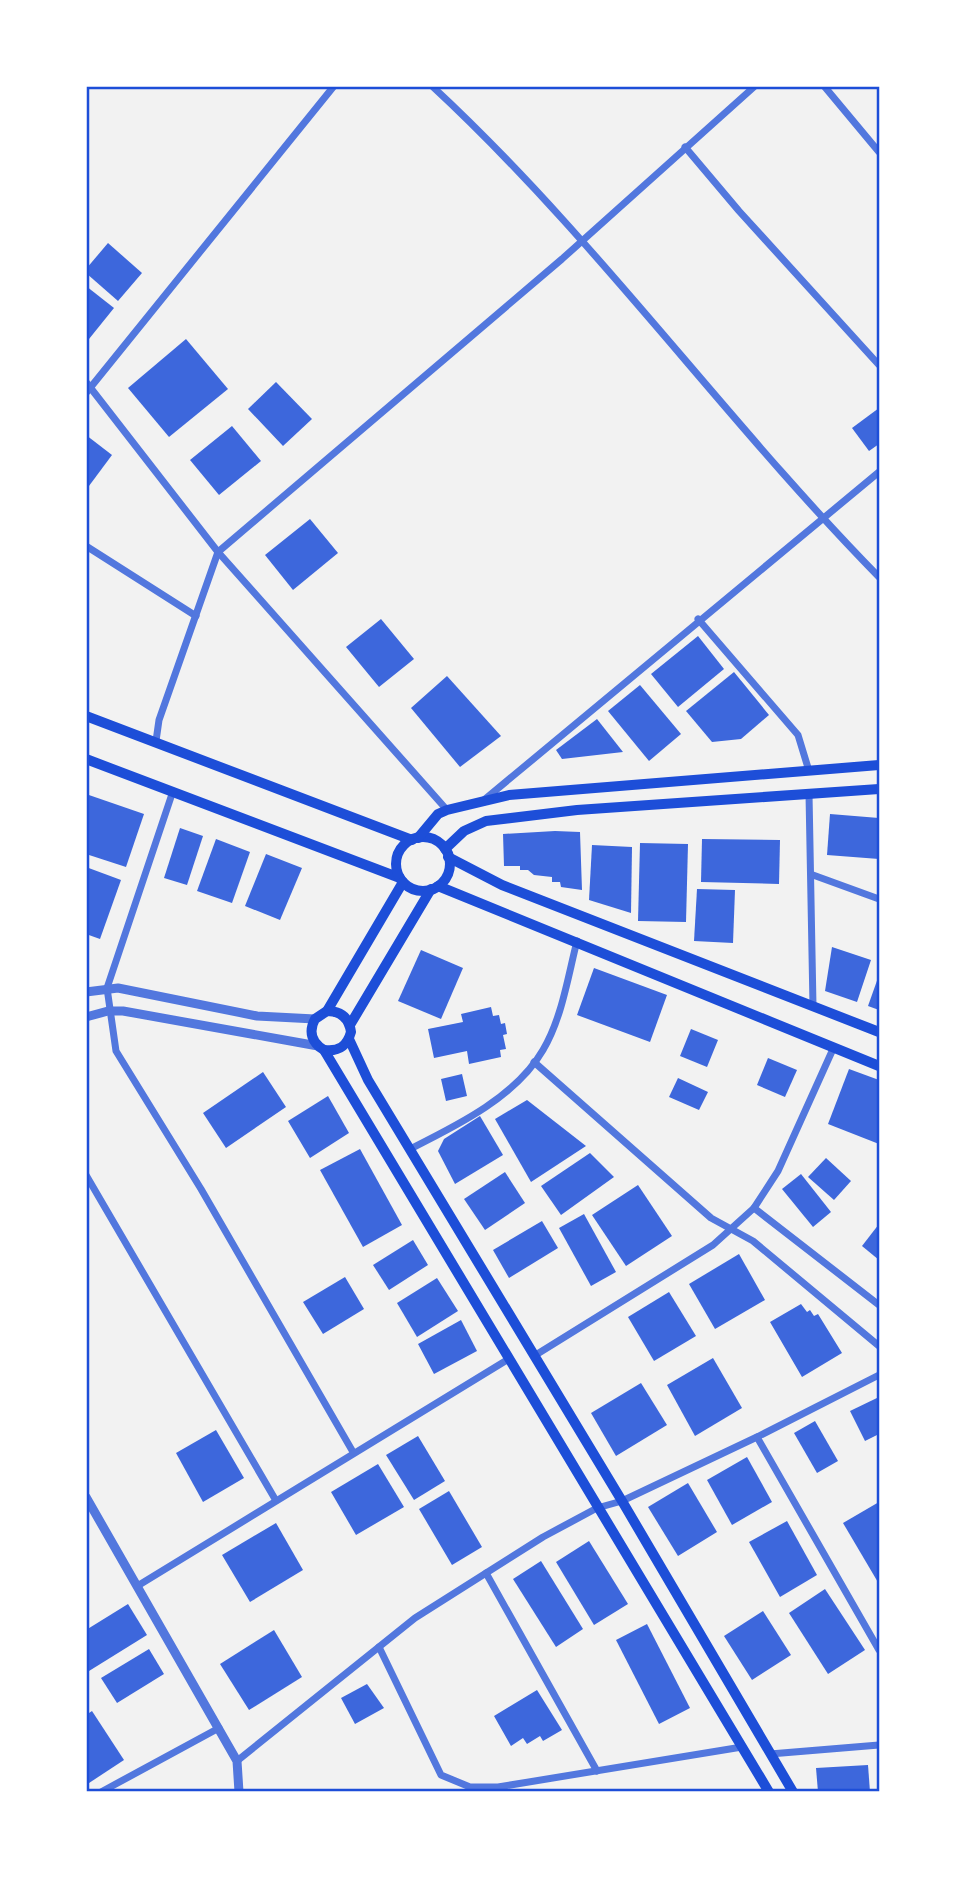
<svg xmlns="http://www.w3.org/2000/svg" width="965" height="1878" font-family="'PT Sans Narrow',sans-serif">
<rect width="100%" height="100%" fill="#f2f2f2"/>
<g fill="#3d67dc">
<path d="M108 243 142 273 118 301 86 273V269Z"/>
<path d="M86 286 114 308 89 339 86 337Z"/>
<path d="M186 339 228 389 169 437 128 388Z"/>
<path d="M276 382 312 419 283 446 248 409Z"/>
<path d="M879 408V444L869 451 852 428Z"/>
<path d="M232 426 261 461 219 495 190 460Z"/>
<path d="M86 435 112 455 86 490Z"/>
<path d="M310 519 338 553 293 590 265 555Z"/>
<path d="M381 619 414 659 379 687 346 647Z"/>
<path d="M698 636 724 669 678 707 651 674Z"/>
<path d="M734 672 769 715 741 739 712 742 686 711Z"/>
<path d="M447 676 501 736 460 767 411 708Z"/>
<path d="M640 685 681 734 649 761 608 711Z"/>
<path d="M597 719 623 752 562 759 556 750Z"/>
<path d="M86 794 144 814 126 867 86 854Z"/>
<path d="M830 814 879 818V859L827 855Z"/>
<path d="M180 828 203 836 187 885 164 878Z"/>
<path d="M555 831 580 832 582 890 561 887 560 882H552V877L534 875 528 870H520V866H504L503 834Z"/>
<path d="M216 839 250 852 232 903 197 891Z"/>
<path d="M702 839 780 840 779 884 701 882Z"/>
<path d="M640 843 688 844 686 922 638 921Z"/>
<path d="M592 845 632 847 631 913 589 900Z"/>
<path d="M266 854 302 868 280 920 245 906Z"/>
<path d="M86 867 121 880 100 939 86 934Z"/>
<path d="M697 889 735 890 733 943 694 941Z"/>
<path d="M832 947 871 960 857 1002 825 991Z"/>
<path d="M421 950 463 968 441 1019 398 1001Z"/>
<path d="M594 968 667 995 650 1042 577 1015Z"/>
<path d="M879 975V1010L868 1006Z"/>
<path d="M491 1007 493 1016 499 1015 501 1024 505 1023 507 1034 503 1035 506 1049 500 1050 501 1057 469 1064 467 1051 434 1058 428 1029 463 1022 461 1014Z"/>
<path d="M691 1029 718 1040 707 1067 680 1056Z"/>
<path d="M768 1058 797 1070 785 1097 757 1085Z"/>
<path d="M849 1069 879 1080V1144L828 1124Z"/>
<path d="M263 1072 286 1107 226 1148 203 1113Z"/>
<path d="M462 1074 467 1096 446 1101 441 1079Z"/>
<path d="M678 1078 708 1092 699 1110 669 1097Z"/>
<path d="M328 1096 349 1133 310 1158 288 1121Z"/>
<path d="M527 1100 586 1146 531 1182 495 1119Z"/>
<path d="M480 1116 503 1155 455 1184 438 1151 444 1139Z"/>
<path d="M360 1149 402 1225 363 1247 320 1170Z"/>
<path d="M590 1153 614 1177 561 1215 541 1186Z"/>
<path d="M826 1158 851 1181 834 1200 808 1177Z"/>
<path d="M505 1172 525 1203 485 1230 464 1199Z"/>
<path d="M801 1174 831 1212 813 1227 782 1189Z"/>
<path d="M638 1185 672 1236 626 1266 592 1215Z"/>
<path d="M584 1214 616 1272 591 1286 559 1228Z"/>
<path d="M542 1221 558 1248 509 1278 493 1250Z"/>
<path d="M879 1224V1260L862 1246Z"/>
<path d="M413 1240 428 1265 389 1290 373 1265Z"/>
<path d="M739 1254 765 1300 715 1329 689 1284Z"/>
<path d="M345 1277 364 1309 323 1334 303 1302Z"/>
<path d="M437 1278 458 1311 417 1337 397 1303Z"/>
<path d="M669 1292 696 1336 654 1361 628 1317Z"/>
<path d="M801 1304 807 1312 810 1310 814 1316 818 1314 842 1353 802 1377 770 1322Z"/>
<path d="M461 1320 477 1351 434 1374 418 1344Z"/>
<path d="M713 1358 742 1408 695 1436 667 1385Z"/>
<path d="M641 1383 667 1425 616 1456 591 1413Z"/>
<path d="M879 1397V1434L865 1441 850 1411Z"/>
<path d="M815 1421 838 1461 817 1473 794 1433Z"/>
<path d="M216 1430 244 1478 203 1502 176 1453Z"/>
<path d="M418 1436 445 1481 414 1500 386 1455Z"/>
<path d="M747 1457 772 1502 732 1525 707 1480Z"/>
<path d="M378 1464 404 1507 356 1535 331 1492Z"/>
<path d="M688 1483 717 1532 678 1556 648 1507Z"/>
<path d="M449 1491 482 1547 452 1565 419 1509Z"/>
<path d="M879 1502V1584L843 1523Z"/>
<path d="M787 1521 817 1575 780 1597 749 1542Z"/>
<path d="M276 1523 303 1570 250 1602 222 1555Z"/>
<path d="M589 1541 628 1604 594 1625 556 1562Z"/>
<path d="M541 1561 583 1629 556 1647 513 1579Z"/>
<path d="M825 1589 865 1650 828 1674 789 1613Z"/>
<path d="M128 1604 147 1635 89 1671 86 1665V1630Z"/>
<path d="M763 1611 791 1655 752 1680 724 1636Z"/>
<path d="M647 1624 690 1708 659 1724 616 1640Z"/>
<path d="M274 1630 302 1677 249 1710 220 1664Z"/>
<path d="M149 1649 164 1674 117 1703 101 1678Z"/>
<path d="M367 1684 384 1708 355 1724 341 1698Z"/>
<path d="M537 1690 562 1730 543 1741 540 1736 527 1744 523 1738 511 1746 494 1716Z"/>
<path d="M92 1711 124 1760 86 1785V1715Z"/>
<path d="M868 1765 870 1792H818L816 1768Z"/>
</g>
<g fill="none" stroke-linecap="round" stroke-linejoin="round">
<g stroke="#5277de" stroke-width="7">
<path d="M432 86C595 237 724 419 879 577"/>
<path d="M824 86 879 152"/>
<path d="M685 147 739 211 879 365"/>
<path d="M86 382 218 552 447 810"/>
<path d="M86 393 334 86"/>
<path d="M86 546 196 616"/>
<path d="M698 619 798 735 809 771"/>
<path d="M156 741 159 720 218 552 562 259 755 86"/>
<path d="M173 791 107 988 116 1051 201 1189 353 1452"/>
<path d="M809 794 813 1006"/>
<path d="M484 800 879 472"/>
<path d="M813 875 879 899"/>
<path d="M534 1062 711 1218 753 1241 879 1346"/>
<path d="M410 1149C456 1126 516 1097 543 1050 562 1018 568 976 577 941"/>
<path d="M86 1175 275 1499"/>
<path d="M754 1208 879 1305"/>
<path d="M534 1356 713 1245 754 1208 778 1171 833 1049"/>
<path d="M757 1437 879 1650"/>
<path d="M486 1573 597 1771"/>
<path d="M139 1585 507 1360"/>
<path d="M379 1647 441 1775 470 1787H498L742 1747"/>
<path d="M770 1754 879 1745"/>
<path d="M237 1761 415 1618 543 1537 597 1508 622 1501 757 1437 879 1375"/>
<path d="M101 1792 219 1728"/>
</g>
<g stroke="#5277de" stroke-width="9">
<path d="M86 992 118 988 257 1016 315 1019"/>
<path d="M86 1017 108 1011H123L318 1046"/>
<path d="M86 1497 237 1761 239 1792"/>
</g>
<g stroke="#1d4ed8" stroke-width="10">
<path d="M86 716 412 840"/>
<path d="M86 759 400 878"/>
<circle cx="423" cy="864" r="27"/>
<path d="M418 838 438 814 447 810 509 795 879 765"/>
<path d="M445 849 464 831 486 821 577 810 879 789"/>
<path d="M448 857 502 885 879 1032"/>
<path d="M403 882 327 1011 315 1019C308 1032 312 1043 324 1050L769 1792"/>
<path d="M438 886 879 1066"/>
<path d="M350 1025 431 889"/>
<path d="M349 1039 368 1080 622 1501 793 1792"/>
<path d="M324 1050C339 1052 347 1046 351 1032 349 1018 341 1011 327 1011"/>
</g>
</g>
<rect width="965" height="1878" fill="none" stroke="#ffffff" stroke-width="175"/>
<rect x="88" y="88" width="790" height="1702" fill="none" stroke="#1d4ed8" stroke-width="2.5"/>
</svg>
